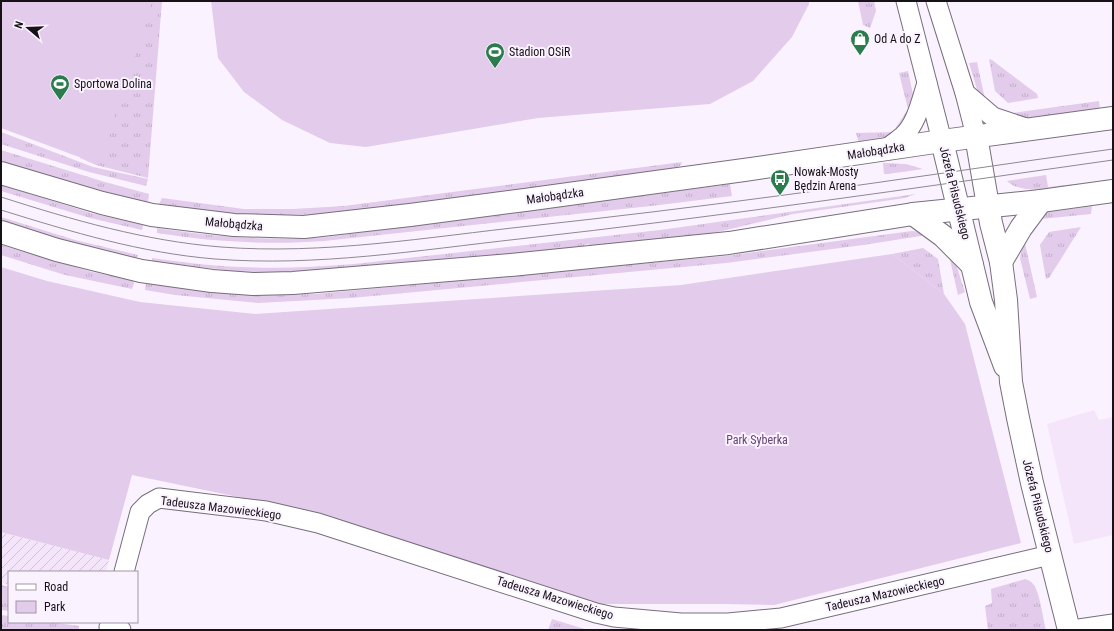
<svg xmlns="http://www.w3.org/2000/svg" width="1114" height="631" font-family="'Roboto Condensed',sans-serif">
<defs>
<pattern id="industrial-furrows" width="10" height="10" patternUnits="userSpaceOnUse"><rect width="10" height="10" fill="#f5e5fb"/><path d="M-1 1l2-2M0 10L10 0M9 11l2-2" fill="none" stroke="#d1c3d6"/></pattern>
<pattern id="grass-tufts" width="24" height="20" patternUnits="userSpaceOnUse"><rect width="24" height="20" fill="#e2cbeb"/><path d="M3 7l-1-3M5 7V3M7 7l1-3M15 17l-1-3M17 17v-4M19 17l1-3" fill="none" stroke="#c1adc9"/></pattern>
</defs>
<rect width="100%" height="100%" fill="#fbf2ff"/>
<path fill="#f5e5fb" d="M1094 410 1099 420 1113 417V535L1074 544 1047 424Z"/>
<path fill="url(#industrial-furrows)" d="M1 532 109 560 106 572H9V585L1 583Z"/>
<g fill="url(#grass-tufts)">
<path d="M138 1H162L148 178 96 165 80 158Z"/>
<path d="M858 1H874L876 11 870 28 863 25Z"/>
<path d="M989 59 992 60 1037 94 1038 98 1008 103 995 91Z"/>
<path d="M977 62 985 99 1006 114 1099 101 1100 110 1015 121 980 99 969 63Z"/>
<path d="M908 71 914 99 905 123 887 139 859 143 856 133 893 132 908 109 899 73Z"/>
<path d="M1 132 93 167 148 179 146 186 89 172 1 144Z"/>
<path d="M1 150 105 182 149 194 148 202 135 200 1 162Z"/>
<path d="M682 162 680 166 663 171 332 214 284 215H234L159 204 162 198 244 209H293L344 206Z"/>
<path d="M883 163 906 164 923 169 888 174H884Z"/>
<path d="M1046 175 1048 187 1084 183C1063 186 1023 197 1007 181Z"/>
<path d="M730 184 732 196 651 206 324 241C268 245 212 242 157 233V228C215 237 269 241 327 237Z"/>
<path d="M1 185 91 213 143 225 142 230 90 218 1 191Z"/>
<path d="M916 194 905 198 793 214 705 235 589 246V244L584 245V247L487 256 276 273 232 271 152 261V258C181 262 211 266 240 267 278 269 316 267 354 264L660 230Z"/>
<path d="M1092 206 1091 214 1041 219 1024 239 1037 297 1030 299 1020 258 1024 235 1043 213Z"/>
<path d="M1 217 75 240 138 255 137 258C91 249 46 235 1 221Z"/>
<path d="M1081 227 1049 278 1046 279 1040 245 1049 232Z"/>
<path d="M912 231C952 234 954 260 965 292L958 295 948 251 927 235 863 245 726 263 351 298 258 303 175 295 145 290 146 282 198 289 259 295 315 294 725 256Z"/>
<path d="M1 245 92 272 133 280 134 283 132 289 65 275 1 255Z"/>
<path d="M923 248 938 259 944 294 892 254Z"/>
<path d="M1025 579C1028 580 1031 581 1033 584 1040 592 1043 619 1046 630H988L985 606 992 603 991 589Z"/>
<path d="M1 585 9 587V611L1 610Z"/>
<path d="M1 615 9 616V622H50L79 626V630H1Z"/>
<path d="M552 619 588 630H548Z"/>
</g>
<g fill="#e2cbeb">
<path d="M1 1H152L129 75 98 164 1 128Z"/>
<path d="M211 1H809V4L792 37 753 81 710 104 538 118 366 147 330 143 282 120 244 92 218 58Z"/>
<path d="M892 254 944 294 965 324 1021 543 774 605 728 604H600L329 516 132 475 109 560 1 532V267L47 281 140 302 255 314 681 285Z"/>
</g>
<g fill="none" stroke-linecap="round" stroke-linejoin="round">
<defs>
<g id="street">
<path d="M906 1 942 141"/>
<path d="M936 1 965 93 976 136"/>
<path d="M965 93 993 117 1029 129"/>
<path d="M885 150C891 145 897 141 903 136 917 123 921 101 927 83"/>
<path d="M124 572 140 512 148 504 159 498 266 511 318 523 596 613 614 617 681 623H728L781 618 1050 555"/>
<path d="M109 627 121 630"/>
<path d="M1072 630 1113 624"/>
</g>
<g id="secondary">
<path d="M976 136 991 223 1001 262 1006 300 1011 382 1018 418 1032 483 1069 630"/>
<path d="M942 141 981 302 1005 366"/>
<path d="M1 173 102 203 152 215 234 225 304 227 410 215 525 200 744 170 942 141 1113 118"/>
<path d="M913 214 943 236 972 265"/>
<path d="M1 232 57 250 141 271 212 281 253 284 293 283 511 265 729 243 913 214 1041 201 1113 191"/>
<path d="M1001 262 1021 228 1041 201"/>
</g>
</defs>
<use href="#street" stroke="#786e7c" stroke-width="21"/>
<use href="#secondary" stroke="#786e7c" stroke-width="24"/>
<use href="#street" stroke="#fff" stroke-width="19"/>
<use href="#secondary" stroke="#fff" stroke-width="22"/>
<g stroke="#8f8891" stroke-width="1">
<path d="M1 197C73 220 145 241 221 247 324 255 428 237 530 226 613 217 695 207 777 196 889 182 1001 164 1113 149"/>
<path d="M1 210C72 232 141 253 215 259 317 267 419 250 519 239 718 217 915 188 1113 160"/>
</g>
</g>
<defs>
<symbol id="shop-pin" viewBox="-11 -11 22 30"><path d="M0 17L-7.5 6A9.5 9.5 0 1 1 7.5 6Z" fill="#2a7c4d" stroke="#fbf2ff"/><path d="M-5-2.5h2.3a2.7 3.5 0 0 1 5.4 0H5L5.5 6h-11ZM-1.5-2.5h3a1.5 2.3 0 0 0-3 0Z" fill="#fff"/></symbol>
<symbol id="stadium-pin" viewBox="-11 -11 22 30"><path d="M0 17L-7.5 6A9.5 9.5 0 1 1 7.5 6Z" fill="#2a7c4d" stroke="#fbf2ff"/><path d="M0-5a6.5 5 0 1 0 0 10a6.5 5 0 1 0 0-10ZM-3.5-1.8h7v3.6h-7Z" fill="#fff"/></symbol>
<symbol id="bus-pin" viewBox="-11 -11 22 30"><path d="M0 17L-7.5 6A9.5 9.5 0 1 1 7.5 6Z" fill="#2a7c4d" stroke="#fbf2ff"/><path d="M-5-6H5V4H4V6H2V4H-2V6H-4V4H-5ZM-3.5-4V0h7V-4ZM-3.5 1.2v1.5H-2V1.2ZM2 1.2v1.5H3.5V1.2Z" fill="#fff"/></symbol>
</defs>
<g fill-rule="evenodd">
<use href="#shop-pin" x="849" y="28" width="22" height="30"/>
<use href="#stadium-pin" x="484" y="41" width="22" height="30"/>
<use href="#stadium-pin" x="49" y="73" width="22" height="30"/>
<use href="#bus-pin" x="769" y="168" width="22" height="30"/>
</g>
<g text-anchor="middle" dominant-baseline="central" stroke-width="4" stroke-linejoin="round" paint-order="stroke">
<g font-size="12" fill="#161217" stroke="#fbf2ff" text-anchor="start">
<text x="874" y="39">Od A do Z</text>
<text x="509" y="52">Stadion OSiR</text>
<text x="74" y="84">Sportowa Dolina</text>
<text x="794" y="172">Nowak-Mosty<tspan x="794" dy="14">Będzin Arena</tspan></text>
</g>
<g font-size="12" fill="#161217" stroke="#fbf2ff">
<text transform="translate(876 151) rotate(-9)">Małobądzka</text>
<text transform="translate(955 193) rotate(76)">Józefa Piłsudskiego</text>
<text transform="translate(555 196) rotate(-8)">Małobądzka</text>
<text transform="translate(234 224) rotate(5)">Małobądzka</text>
<text transform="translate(1038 506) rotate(76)">Józefa Piłsudskiego</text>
<text transform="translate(221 508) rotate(7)">Tadeusza Mazowieckiego</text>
<text transform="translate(885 594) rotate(-13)">Tadeusza Mazowieckiego</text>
<text transform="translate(555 598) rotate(17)">Tadeusza Mazowieckiego</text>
</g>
<g font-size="12" fill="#674375" stroke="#fbf2ff">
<text x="757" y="440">Park Syberka</text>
</g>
</g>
<rect width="1114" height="631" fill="none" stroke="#161217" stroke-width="4"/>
<rect x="8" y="571" width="130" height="52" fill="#fbf2ff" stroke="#9f98a2"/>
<rect x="16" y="584" width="20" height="6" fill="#ffffff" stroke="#9f98a2"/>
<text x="44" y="591" font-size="12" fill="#161217">Road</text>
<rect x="16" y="601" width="20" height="12" fill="#e2cbeb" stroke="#9f98a2"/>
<text x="44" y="611" font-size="12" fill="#161217">Park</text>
<g transform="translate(28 28) rotate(289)" stroke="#fbf2ff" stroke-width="3" paint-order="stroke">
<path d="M0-3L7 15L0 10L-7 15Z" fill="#161217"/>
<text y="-6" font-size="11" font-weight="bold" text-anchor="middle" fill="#161217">N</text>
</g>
</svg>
